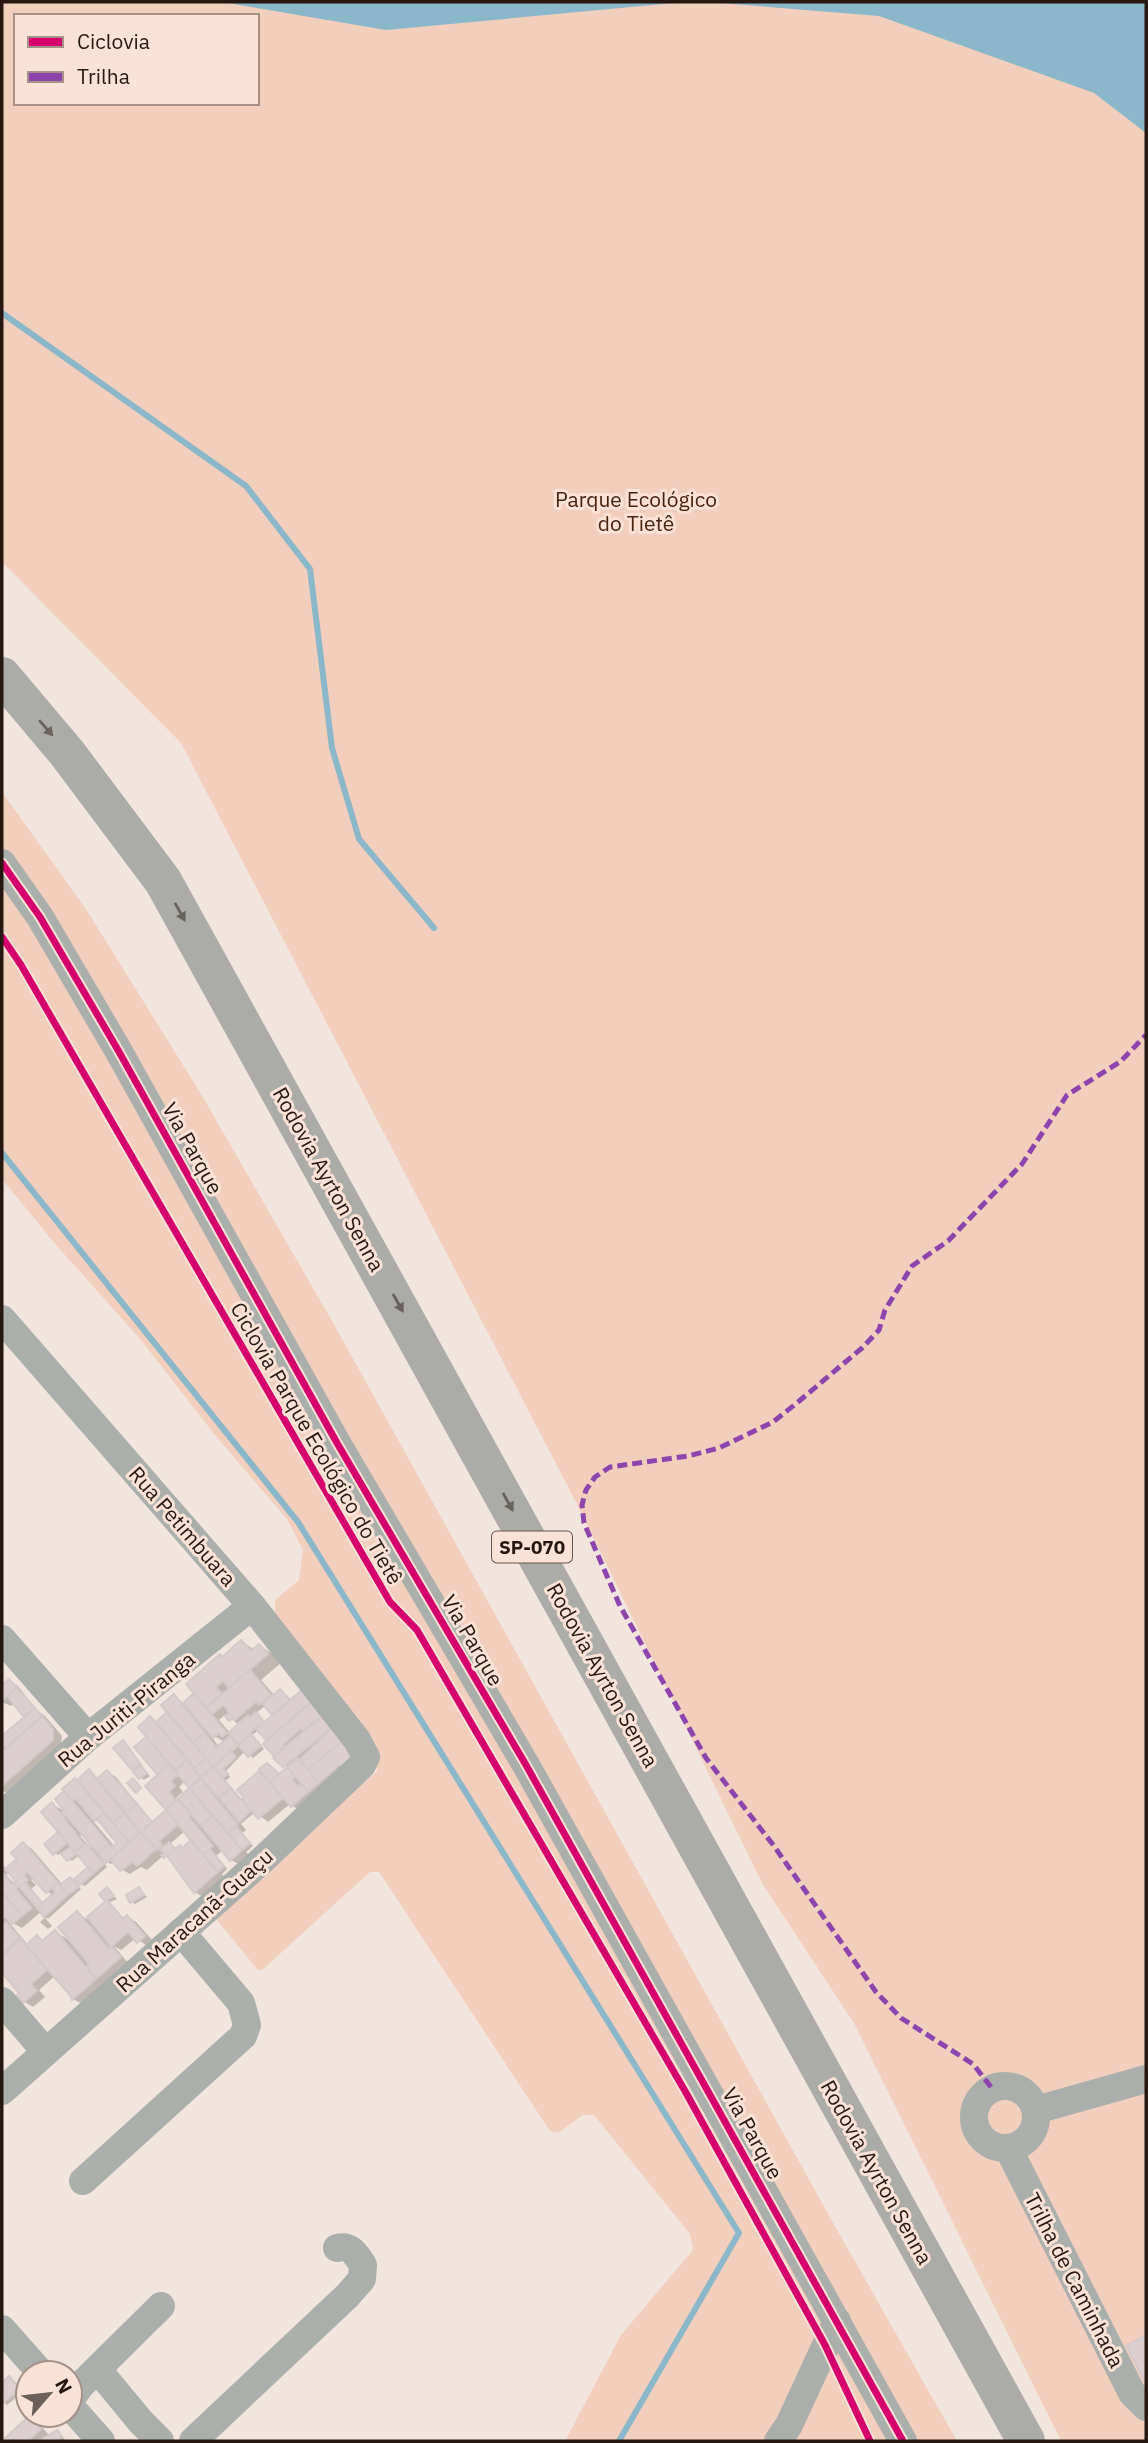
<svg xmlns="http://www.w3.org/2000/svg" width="1148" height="2443" font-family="'IBM Plex Sans',sans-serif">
<rect width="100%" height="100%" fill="#f2e5de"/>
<g fill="#f2cebc" fill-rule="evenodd">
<path d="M2 2H1146V2441H1061L855 2025 762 1883 578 1506 181 743 2 562ZM16 16H257V103H16Z"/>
<path d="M2 792 86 909 201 1094 332 1321 840 2235 957 2441H565L621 2335 693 2250 690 2234 594 2115H583L558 2133 550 2131 379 1872H370L261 1971 257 1969 217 1920 218 1913 377 1771 378 1753 275 1619V1600L299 1580 303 1550 287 1519 215 1435 141 1340 56 1245 2 1179Z"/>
</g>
<g fill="#8ab7c9">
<path d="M222 2H685L386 30Z"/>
<path d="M708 2H1146V133L1094 93 879 16Z"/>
</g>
<g fill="#0003" fill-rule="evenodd">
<path d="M242 1642 255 1650 260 1646 273 1654 281 1663 261 1680 275 1696 281 1691 291 1702 302 1692 361 1760 300 1811 290 1804 268 1822 255 1812 241 1824 246 1830 242 1833 253 1846 246 1852 250 1856 240 1865 231 1860 223 1850 216 1856 227 1869 222 1874 225 1878 203 1897 195 1892 173 1861 164 1855 147 1870 141 1867 130 1874 121 1869 114 1861 111 1864 100 1857 107 1867 85 1886 81 1884 90 1867 79 1855 72 1861 62 1852 58 1855 54 1853 46 1844 60 1832 52 1804 68 1813 57 1800 67 1791 65 1789 89 1771 99 1779 107 1772 116 1777 153 1824 168 1811 159 1774 136 1747 148 1737 150 1718 158 1723 170 1713 174 1696 185 1704 194 1696 220 1656 224 1658ZM265 1706 276 1715 265 1724 255 1714ZM226 1714 239 1725 230 1733 219 1720ZM259 1730 270 1740 266 1744 288 1768 280 1775 271 1767 262 1771 240 1790 247 1797 242 1801 225 1781 230 1777 226 1771 245 1751 253 1758 264 1749 252 1735ZM209 1733 225 1742 219 1747ZM243 1738 245 1740 216 1767 214 1764ZM185 1781 193 1788 179 1801 176 1798 183 1792 179 1787ZM191 1801 195 1806 187 1813 183 1808ZM89 1816 105 1825 119 1843 115 1847ZM133 1819 141 1829 138 1831 130 1821ZM185 1831 194 1841 183 1849H178L170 1844ZM83 1833 97 1851 88 1845 80 1836Z"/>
<path d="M9 1681 18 1686 37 1711 44 1715 62 1736 61 1745 8 1793 2 1791V1739L27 1717 14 1703 11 1706 2 1702V1684L3 1686Z"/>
<path d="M123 1742 143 1766 141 1767 150 1776 144 1780 133 1769Z"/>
<path d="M24 1844 32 1849 62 1884 70 1879 81 1889 49 1918H45L42 1911 22 1928 7 1920 28 1945 38 1937 45 1941 55 1932 71 1941 77 1913 87 1919 108 1901 106 1900 107 1890 117 1899 108 1903 125 1919 128 1917 136 1922 153 1941 147 1946 136 1938 121 1950 114 1946 128 1963 86 2006 73 1999 55 1976 39 1990 45 1997 33 2007 25 2002 22 1993 2 1970V1916L12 1922 2 1910V1864L7 1870 20 1859ZM10 1872 25 1889V1890L15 1884 6 1875ZM34 1878 53 1896 44 1904 31 1889 36 1885 31 1880Z"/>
<path d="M139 1889 147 1897 135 1904 132 1902Z"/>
<path d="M45 1918 52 1926 48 1929 40 1922Z"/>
<path d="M10 2378 23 2392 7 2405 2 2400V2385Z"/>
<path d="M30 2418 38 2423 50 2436 57 2432 65 2439 62 2441H2Z"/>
</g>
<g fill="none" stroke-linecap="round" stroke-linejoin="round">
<g stroke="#8ab7c9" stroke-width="6">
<path d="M2 313 246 486 310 569 332 748 359 839 434 928"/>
<path d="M2 1153 298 1522 739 2233 619 2441"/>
</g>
</g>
<g fill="#ddcfd0" stroke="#d6c9c9" stroke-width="2">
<path d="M241 1640 251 1651 259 1644 268 1654 229 1688 223 1681 216 1687 222 1694 206 1708 186 1684 220 1654 222 1657Z"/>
<path d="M250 1670 271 1695 259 1705 256 1702 235 1720 233 1718 229 1721 225 1716 229 1713 224 1705 212 1714 206 1708Z"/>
<path d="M9 1679 17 1688 2 1701V1685Z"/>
<path d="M17 1688 35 1708 24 1717 7 1696Z"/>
<path d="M280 1689 290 1700 272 1715 263 1704Z"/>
<path d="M302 1690 311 1702 266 1740 256 1729Z"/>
<path d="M194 1693 227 1733 222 1737 219 1733 213 1738 183 1703Z"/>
<path d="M174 1694 205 1733 193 1743 161 1705Z"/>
<path d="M311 1702 323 1715 303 1731 301 1729 283 1744 285 1747 274 1756 263 1744Z"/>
<path d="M35 1708 42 1716 6 1748 2 1743V1736Z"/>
<path d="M167 1712 206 1758 195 1768 158 1724 157 1721Z"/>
<path d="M256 1712 264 1722 259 1727 258 1725 238 1745 228 1733 248 1715 250 1717Z"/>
<path d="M323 1715 333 1727 283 1767 275 1760 273 1757Z"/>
<path d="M42 1716 53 1729V1740L2 1786V1752Z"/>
<path d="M150 1716 187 1760 175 1771 138 1727Z"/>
<path d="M333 1727 343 1740 308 1770 299 1760Z"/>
<path d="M205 1733 215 1746 214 1749 230 1736 238 1745 213 1767 193 1743Z"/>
<path d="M251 1734 261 1746 248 1757 238 1745Z"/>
<path d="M146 1737 169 1764 157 1774 134 1747Z"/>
<path d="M123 1740 140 1763 132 1770 113 1748Z"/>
<path d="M343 1740 352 1757 341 1767 340 1764 319 1783 308 1770Z"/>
<path d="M231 1751 236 1757 223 1769 228 1774 223 1778 213 1767Z"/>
<path d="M206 1758 213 1767 201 1778 194 1769Z"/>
<path d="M298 1758 319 1783 308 1792 287 1767Z"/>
<path d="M187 1760 201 1778 189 1788 175 1771Z"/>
<path d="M267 1763 279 1774 270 1782 259 1769Z"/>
<path d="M169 1764 178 1775 171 1781 175 1786 169 1792 176 1801 166 1810 145 1786Z"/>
<path d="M140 1765 147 1773 139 1779 133 1772Z"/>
<path d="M213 1767 231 1788 219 1798 201 1778Z"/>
<path d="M287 1767 295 1777 292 1779 298 1786 301 1784 308 1792 291 1807 270 1782Z"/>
<path d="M89 1769 124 1814 113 1823 77 1780Z"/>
<path d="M107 1770 137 1804 126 1813 97 1779Z"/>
<path d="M259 1771 283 1798 258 1819 242 1799 244 1797 237 1790Z"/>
<path d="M75 1778 104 1813 94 1821 76 1799 73 1801 62 1789Z"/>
<path d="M133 1778 141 1788 136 1793 127 1783Z"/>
<path d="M200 1779 238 1825 228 1833 189 1788Z"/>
<path d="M189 1788 213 1816 201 1826 187 1810 193 1806 191 1804 186 1808 178 1799Z"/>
<path d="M231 1788 251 1811 239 1822 219 1798Z"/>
<path d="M64 1791 109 1844 98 1853 66 1816 61 1813 64 1810 55 1799Z"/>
<path d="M178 1799 191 1815 189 1817 213 1846 203 1855 166 1810Z"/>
<path d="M52 1802 84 1844 75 1852 41 1812Z"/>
<path d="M137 1804 152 1822 141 1832 126 1813Z"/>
<path d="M166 1810 178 1825 159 1841 162 1845 157 1850 141 1832Z"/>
<path d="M104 1813 129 1842 117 1853 112 1847 117 1843 97 1819Z"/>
<path d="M124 1814 140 1833 129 1842 113 1823Z"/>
<path d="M213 1816 242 1850 230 1861 201 1826Z"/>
<path d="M236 1826 250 1843 242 1850 228 1833Z"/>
<path d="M58 1832 67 1843 53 1855 44 1844Z"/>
<path d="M141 1832 156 1849 137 1866 133 1862 120 1871 110 1859Z"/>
<path d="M191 1840 218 1872 194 1893 167 1856 164 1858 161 1855 164 1853 160 1849 169 1842 175 1849 180 1845 182 1848Z"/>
<path d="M23 1842 58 1883 46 1893 27 1872 24 1875 28 1880 20 1886 5 1869 17 1859 11 1853Z"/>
<path d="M86 1843 104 1864 93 1874 75 1852Z"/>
<path d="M109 1844 117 1853 106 1863 98 1853Z"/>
<path d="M70 1847 76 1854 67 1861 61 1854Z"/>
<path d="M210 1849 224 1866 218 1872 203 1855Z"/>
<path d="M88 1867 93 1874 80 1885 74 1879Z"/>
<path d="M2 1872 12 1884 14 1882 18 1887 16 1889 32 1908 22 1916 2 1892Z"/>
<path d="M70 1877 79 1887 68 1895 60 1885Z"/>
<path d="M25 1882 42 1903 37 1908 19 1887Z"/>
<path d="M58 1883 68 1895 44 1917 37 1908 55 1892 52 1888Z"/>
<path d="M107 1887 114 1896 105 1901 99 1894Z"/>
<path d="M139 1887 144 1895 130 1903 126 1895Z"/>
<path d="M2 1892 22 1916 12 1924 2 1912Z"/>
<path d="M107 1900 123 1919 127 1915 145 1936 137 1943 128 1932 111 1947 87 1917Z"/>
<path d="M77 1911 108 1948 111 1946 121 1957 96 1979 86 1967 89 1964 58 1927Z"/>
<path d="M6 1922 20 1938 2 1954V1936L5 1933 2 1926Z"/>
<path d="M55 1930 96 1979 72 2000 70 1995 26 1945 37 1935 42 1941Z"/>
<path d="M20 1938 47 1970 31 1984 37 1991 23 2003 17 1995 19 1993 2 1973V1957Z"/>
<path d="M1146 2335V2383L1126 2346Z"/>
<path d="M9 2376 20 2389 2 2404V2383Z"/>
<path d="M30 2415 41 2429 30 2439 32 2441H2Z"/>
<path d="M57 2430 62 2436 56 2441H39Z"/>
</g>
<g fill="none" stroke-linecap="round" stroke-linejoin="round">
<g stroke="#abafab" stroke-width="28">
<path d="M2 863 40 917 118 1050 337 1443 526 1765 903 2441"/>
<path d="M2 1319 252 1606 357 1740 366 1757 362 1765 258 1864 2 2091"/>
<path d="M2 1639 88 1737"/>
<path d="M2 1815 88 1737 252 1606"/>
<path d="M2 2001 45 2051"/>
<circle cx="1005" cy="2117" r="31"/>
<path d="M1036 2110 1146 2079"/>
<path d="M1008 2148 1132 2393 1146 2407"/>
<path d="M83 2181 243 2036 247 2025 241 2003 181 1932"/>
<path d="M2 2329 41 2373"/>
<path d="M98 2370 141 2422 160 2441"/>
<path d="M70 2400 81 2385 161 2306"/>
<path d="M70 2406 101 2441"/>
<path d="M193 2441 347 2296 362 2279 363 2265C356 2255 351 2244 337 2248"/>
<path d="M778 2441 789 2425 837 2321"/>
</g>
<path stroke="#ababa7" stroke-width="38" d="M2 676 67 753 163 881 1026 2441"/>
<path stroke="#8e44ad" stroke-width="5" stroke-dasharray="10 5" stroke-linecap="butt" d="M991 2087 973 2064 901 2018 876 1992 774 1846 706 1758 620 1606 584 1523 582 1505 586 1490 595 1477 610 1467 688 1456 719 1448 773 1422 798 1402 862 1348 879 1330 885 1310 912 1266 948 1241 1022 1164 1067 1095 1120 1062 1146 1035"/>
<defs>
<g id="cycleway">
<path d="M2 863 40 917 118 1050 337 1443 526 1765 903 2441"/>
<path d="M2 937 21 965 390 1602 417 1630 685 2091 825 2345 870 2441"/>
</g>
</defs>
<use href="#cycleway" stroke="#fae2d6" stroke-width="11"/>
<use href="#cycleway" stroke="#d6006c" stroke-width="7"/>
</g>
<defs><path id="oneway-solid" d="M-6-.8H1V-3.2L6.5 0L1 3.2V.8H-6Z" transform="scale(1.75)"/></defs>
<g fill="#68625c">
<use href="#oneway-solid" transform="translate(46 728) rotate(49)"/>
<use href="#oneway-solid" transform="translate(180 912) rotate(61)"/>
<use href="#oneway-solid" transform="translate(398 1303) rotate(61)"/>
<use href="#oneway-solid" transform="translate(508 1502) rotate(61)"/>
</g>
<g text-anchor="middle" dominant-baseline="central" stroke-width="6" stroke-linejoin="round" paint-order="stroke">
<rect fill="#fae2d6" stroke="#66554c" stroke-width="2" x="492" y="1531.5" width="80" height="31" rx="5"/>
<g font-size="19" font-weight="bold" fill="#261811">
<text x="532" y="1547">SP-070</text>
</g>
<g font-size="21" fill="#4a230e" stroke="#fae2d6">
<text x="636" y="499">Parque Ecológico<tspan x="636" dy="24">do Tietê</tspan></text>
</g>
<g font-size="21" fill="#261811" stroke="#fae2d6">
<text transform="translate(193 1148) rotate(61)">Via Parque</text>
<text transform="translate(329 1179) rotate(61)">Rodovia Ayrton Senna</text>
<text transform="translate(317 1443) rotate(60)">Ciclovia Parque Ecológico do Tietê</text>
<text transform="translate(183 1526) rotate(49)">Rua Petimbuara</text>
<text transform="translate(473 1640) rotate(60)">Via Parque</text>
<text transform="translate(603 1675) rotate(61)">Rodovia Ayrton Senna</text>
<text transform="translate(126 1709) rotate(-39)">Rua Juriti-Piranga</text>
<text transform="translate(194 1920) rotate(-42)">Rua Maracanã-Guaçu</text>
<text transform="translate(753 2133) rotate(61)">Via Parque</text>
<text transform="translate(877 2172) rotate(61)">Rodovia Ayrton Senna</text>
<text transform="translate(1075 2280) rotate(63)">Trilha de Caminhada</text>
</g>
</g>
<rect width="1148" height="2443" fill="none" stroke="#261811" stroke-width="7"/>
<rect x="14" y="14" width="245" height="91" fill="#fae2d6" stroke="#a59187" stroke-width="2"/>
<rect x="28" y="37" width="35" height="10" fill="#d6006c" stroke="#a59187" stroke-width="2"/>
<text x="77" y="49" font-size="21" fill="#261811">Ciclovia</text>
<rect x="28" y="72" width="35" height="10" fill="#8e44ad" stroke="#a59187" stroke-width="2"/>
<text x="77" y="84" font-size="21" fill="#261811">Trilha</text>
<g transform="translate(49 2394) rotate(62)"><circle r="33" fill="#fae2d6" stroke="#a59187" stroke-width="2"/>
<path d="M0-5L12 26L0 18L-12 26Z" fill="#6d6059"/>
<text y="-10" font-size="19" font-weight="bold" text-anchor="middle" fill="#261811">N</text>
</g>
</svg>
